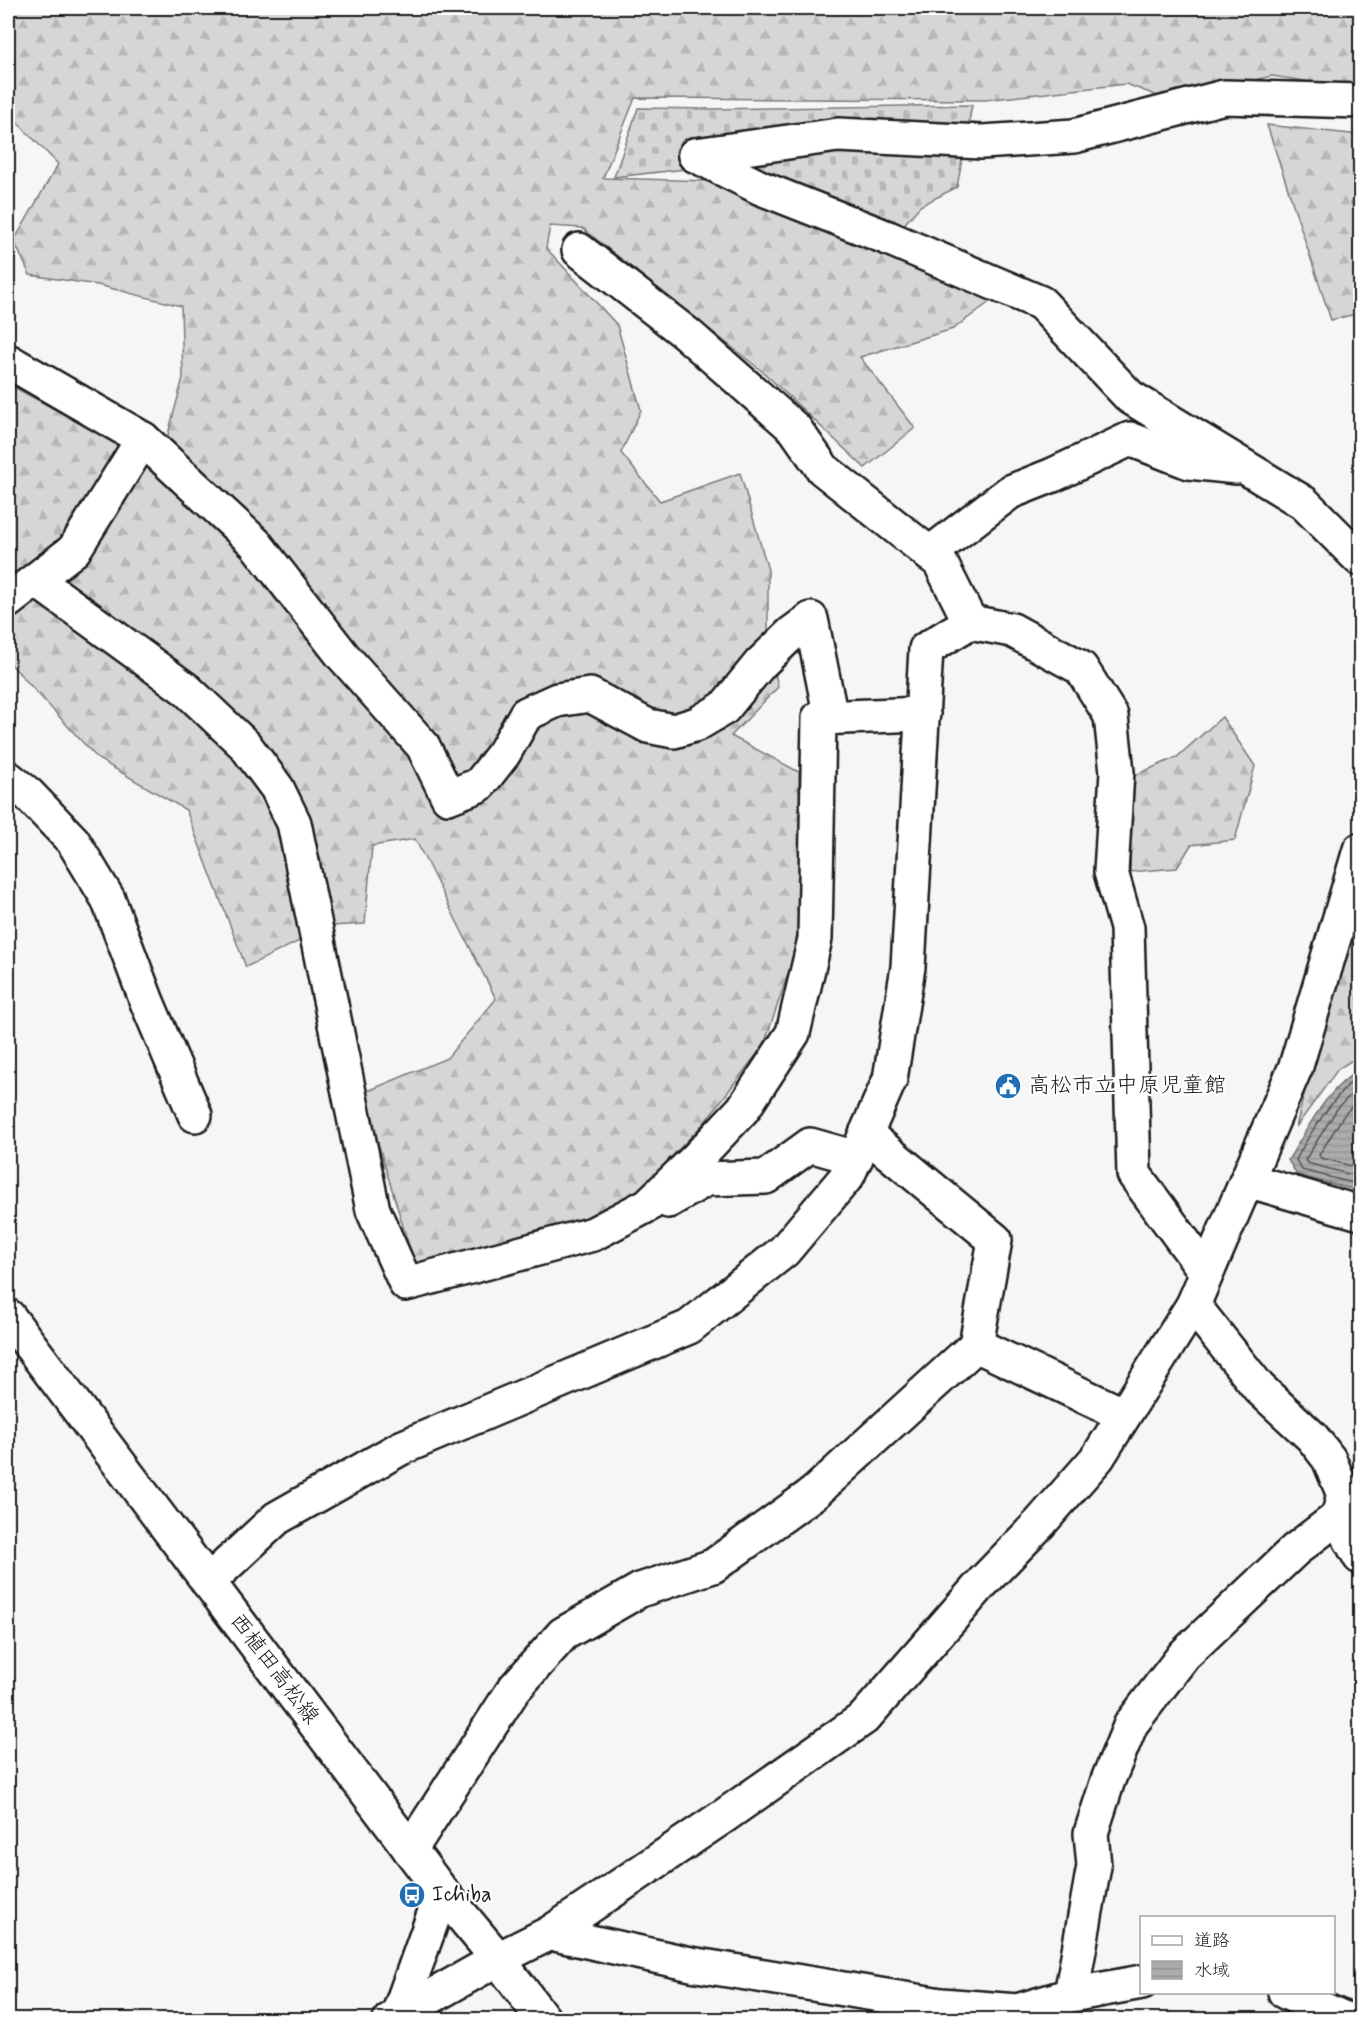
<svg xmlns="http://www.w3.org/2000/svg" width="1368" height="2027" font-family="Mynerve,'Klee One',sans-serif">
<defs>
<pattern id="forest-firs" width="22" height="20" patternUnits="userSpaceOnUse" patternTransform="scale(1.5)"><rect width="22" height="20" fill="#d6d6d6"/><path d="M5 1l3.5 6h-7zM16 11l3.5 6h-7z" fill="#b7b7b7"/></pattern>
<pattern id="cemetery-stones" width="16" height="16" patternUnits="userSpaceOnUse" patternTransform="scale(1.5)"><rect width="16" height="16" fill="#d6d6d6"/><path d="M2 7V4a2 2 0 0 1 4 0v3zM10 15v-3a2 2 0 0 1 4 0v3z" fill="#b7b7b7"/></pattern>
<pattern id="water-rules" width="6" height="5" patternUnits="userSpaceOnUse" patternTransform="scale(1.5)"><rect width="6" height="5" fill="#acacac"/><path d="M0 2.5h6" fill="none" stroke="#939393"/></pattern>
</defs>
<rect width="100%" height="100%" fill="#f6f6f6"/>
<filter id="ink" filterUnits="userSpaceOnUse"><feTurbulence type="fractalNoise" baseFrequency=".0167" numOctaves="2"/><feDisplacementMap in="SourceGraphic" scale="12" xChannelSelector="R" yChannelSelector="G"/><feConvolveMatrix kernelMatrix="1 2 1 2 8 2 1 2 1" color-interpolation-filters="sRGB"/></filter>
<g filter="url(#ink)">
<g fill="url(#forest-firs)" stroke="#797979" stroke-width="1.5">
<path d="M8 8H1360V87H1345L1272 76 1166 99 1126 84 985 100 635 98 603 178 711 181 991 301 953 329 860 357 915 428 865 468 763 372 582 228 550 226 546 248 617 325 641 410 621 453 660 501 740 473 768 570V637L778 687 731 736 799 772 801 935 764 1045 704 1123 627 1203 579 1225 415 1266 363 1093 447 1058 496 999 415 839 372 846 365 924 330 926 246 967 186 810 98 759 8 661V384L116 442 158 472 183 378 181 306 98 285 30 275 14 241 58 164 8 113Z"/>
<path d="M1267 125 1360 135V189L1351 203 1360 221V313L1331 320Z"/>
<path d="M1222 717 1255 766 1235 840 1191 845 1177 868 1130 872 1131 777 1177 757Z"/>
<path d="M1360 910V1055L1338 1069 1296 1127 1328 997Z"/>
</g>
<path fill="url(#cemetery-stones)" stroke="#797979" stroke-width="1.5" d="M972 105 957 187 920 206 901 228 722 165 614 177 638 108 709 109Z"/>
<path fill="url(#water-rules)" stroke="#727272" stroke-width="1.5" d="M1360 1070V1191L1297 1175 1288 1160C1308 1129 1327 1087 1360 1070Z"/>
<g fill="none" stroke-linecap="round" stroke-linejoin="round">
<g stroke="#565656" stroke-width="1.5">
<path d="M1360 1076C1338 1089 1307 1137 1296 1160L1302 1170 1360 1185"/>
<path d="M1360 1085 1337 1109 1305 1160 1307 1163 1360 1177"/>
<path d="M1360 1097 1344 1115 1319 1155 1321 1158 1360 1168"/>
</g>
<defs>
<g id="minor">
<path d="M695 155 761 188 888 238 1041 303 1130 397 1304 503 1360 559"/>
<path d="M695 155 838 135 982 142 1074 136 1224 97 1360 101"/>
<path d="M579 250 687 334 795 429 823 469 940 562 970 622"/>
<path d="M8 361 143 439 255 543 343 656 423 746 448 797 479 785 504 753 526 714 557 700 590 695 648 726 674 731 697 724 724 708 760 664 792 633 811 619 831 718"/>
<path d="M929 554 1010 492 1053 475 1130 439 1189 462 1237 467"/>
<path d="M36 580 187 690 245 745 277 788 294 823 373 1210 406 1284 593 1234 648 1205 694 1161 743 1109 793 1033 815 939 819 718 923 714"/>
<path d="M8 601 74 550 143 439"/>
<path d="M8 778 28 794 73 841 108 899 147 1002 195 1115"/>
<path d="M866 1134 995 1240 976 1345 1124 1415"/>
<path d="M1247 1180 1360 1213"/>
<path d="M668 1201 706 1179 766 1177 810 1145 856 1158"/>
<path d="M1193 1305 1259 1388 1312 1437 1329 1459 1344 1495 1338 1517 1360 1557"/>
<path d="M208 1582 277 1518 401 1448 689 1327 784 1251 848 1175 890 1079 908 967 926 649 970 622 1012 630 1081 668 1111 716 1117 772 1111 872 1127 928 1134 1174 1206 1272"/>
<path d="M410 1850 514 1689 563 1634 640 1590 713 1566 814 1493 976 1345"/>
<path d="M550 1933 691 1964 941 2005 1017 2011 1071 1995 1142 1982"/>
<path d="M1285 1992 1347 2020"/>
<path d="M1071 1995 1094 1866 1091 1833 1108 1780 1131 1724 1184 1655 1295 1550 1360 1500"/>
<path d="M398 2015 442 1892"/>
<path d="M390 2020 498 1959 550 1933 724 1816 864 1718 983 1582 1040 1523 1098 1457 1193 1305 1247 1180 1296 1066 1360 850"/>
</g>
<path id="secondary" d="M8 1316 442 1892 498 1959 544 2020"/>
</defs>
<use href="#minor" stroke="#1c1c1c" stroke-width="38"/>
<use href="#secondary" stroke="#1c1c1c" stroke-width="38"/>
<use href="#minor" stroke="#fff" stroke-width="33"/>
<use href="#secondary" stroke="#fff" stroke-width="33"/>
</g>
</g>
<defs>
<symbol id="civic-disc" viewBox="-11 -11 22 22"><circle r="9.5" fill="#1f6fb2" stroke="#fff"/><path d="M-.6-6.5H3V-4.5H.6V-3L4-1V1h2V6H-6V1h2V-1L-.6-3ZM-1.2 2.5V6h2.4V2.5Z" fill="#fff"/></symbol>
<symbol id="bus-disc" viewBox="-11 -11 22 22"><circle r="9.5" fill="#1f6fb2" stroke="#fff"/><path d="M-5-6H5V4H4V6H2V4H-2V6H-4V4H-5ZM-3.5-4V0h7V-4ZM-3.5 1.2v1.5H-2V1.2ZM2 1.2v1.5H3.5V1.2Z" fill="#fff"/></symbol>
</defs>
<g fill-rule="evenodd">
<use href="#civic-disc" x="993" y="1071" width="30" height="30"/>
<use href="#bus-disc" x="397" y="1880" width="30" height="30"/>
</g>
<g text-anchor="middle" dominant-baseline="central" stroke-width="4.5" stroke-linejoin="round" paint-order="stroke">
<g font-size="22" fill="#1c1c1c" stroke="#fff" text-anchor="start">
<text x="1028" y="1086">高松市立中原児童館</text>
<text x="432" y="1895">Ichiba</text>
</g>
<g font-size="22" fill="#1c1c1c" stroke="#fff">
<text transform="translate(274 1669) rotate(53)">西植田高松線</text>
</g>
</g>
<rect width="1368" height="2027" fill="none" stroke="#fff" stroke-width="30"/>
<rect x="15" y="15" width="1338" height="1997" fill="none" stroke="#1c1c1c" stroke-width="2" filter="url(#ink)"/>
<rect x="1140" y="1916" width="195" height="78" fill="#ffffff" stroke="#a4a4a4" stroke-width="1.5"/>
<rect x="1152" y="1936" width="30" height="9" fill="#ffffff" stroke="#a4a4a4" stroke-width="1.5"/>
<text x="1194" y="1946" font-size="18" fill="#1c1c1c">道路</text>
<rect x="1152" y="1961" width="30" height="18" fill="url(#water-rules)" stroke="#a4a4a4" stroke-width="1.5"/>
<text x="1194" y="1976" font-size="18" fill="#1c1c1c">水域</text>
</svg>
